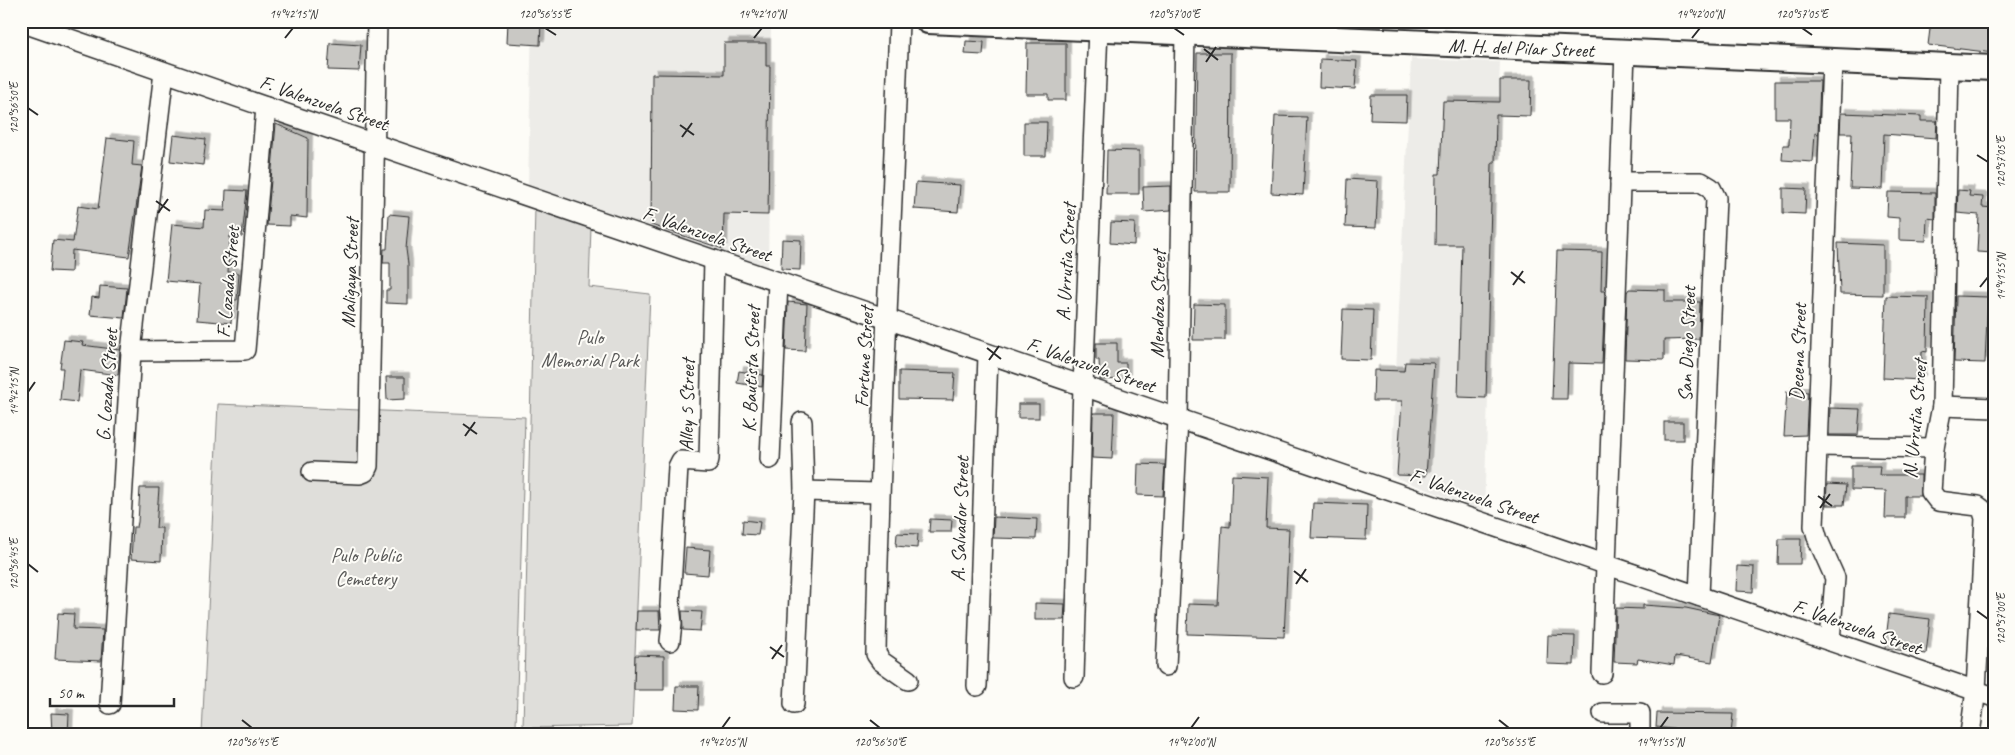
<svg xmlns="http://www.w3.org/2000/svg" width="2015" height="755" font-family="Caveat,sans-serif">
<defs>
<filter id="shadow"><feDropShadow dx="4.5" dy="-4.5" stdDeviation="0" flood-color="#0004"/></filter>
</defs>
<rect width="100%" height="100%" fill="#fdfcf7"/>
<filter id="ink" filterUnits="userSpaceOnUse"><feTurbulence type="fractalNoise" baseFrequency=".02" numOctaves="2"/><feDisplacementMap in="SourceGraphic" scale="10" xChannelSelector="R" yChannelSelector="G"/><feConvolveMatrix kernelMatrix="1 2 1 2 8 2 1 2 1" color-interpolation-filters="sRGB"/></filter>
<g filter="url(#ink)">
<g fill="#edece8">
<path d="M532 21H630L771 27 768 271 528 185Z"/>
<path d="M1411 59 1500 62 1484 511 1391 476Z"/>
</g>
<g fill="#dfdeda" stroke="#858482">
<path d="M535 207 591 226 589 287 650 294 632 726 523 728Z"/>
<path d="M218 404 525 417 516 727 400 734H202Z"/>
</g>
<g fill="#c9c8c4" stroke="#2b2b2b" filter="url(#shadow)">
<path d="M508 21H541L540 45 507 43Z"/>
<path d="M1931 21H1994V53L1928 45Z"/>
<path d="M966 41 984 42 983 55 965 54Z"/>
<path d="M330 43 361 45 359 71 328 70Z"/>
<path d="M724 43H766V66H770L768 215 724 214 723 249 651 225 652 74 724 75Z"/>
<path d="M1027 43H1066V100H1048V94H1026Z"/>
<path d="M1197 53H1231L1230 192H1195Z"/>
<path d="M1320 59 1357 61 1355 89 1319 87Z"/>
<path d="M1500 80H1531L1530 116 1496 115 1495 163H1492L1486 398 1458 397 1462 245H1435L1436 174H1440L1443 101 1500 102Z"/>
<path d="M1775 81H1820L1818 134 1815 133 1813 162 1782 160 1783 145H1789L1790 118H1775Z"/>
<path d="M1371 95H1407L1406 121 1370 120Z"/>
<path d="M1841 113 1921 116V121H1937L1936 138 1884 134 1882 189 1850 188 1852 133H1840Z"/>
<path d="M1275 116 1307 117 1303 195 1271 193Z"/>
<path d="M1024 122H1047L1046 156H1024Z"/>
<path d="M276 124 308 138 307 218 290 216V226L267 225Z"/>
<path d="M173 135 206 139 203 165 170 161Z"/>
<path d="M107 138 134 141 132 165 142 166 129 257 72 250 71 272 50 271 53 240 73 242 78 206 98 209Z"/>
<path d="M1107 150 1139 151V194H1106Z"/>
<path d="M1347 179 1378 181 1376 228 1345 227Z"/>
<path d="M916 182 960 185 958 212 914 209Z"/>
<path d="M1171 186V210L1144 212 1143 187Z"/>
<path d="M1783 188 1806 189 1805 214 1783 213Z"/>
<path d="M226 190 247 191 242 237 230 236 228 272 239 273 237 300H233L231 323 197 320 200 284 166 281 172 224 204 227 205 210 225 211Z"/>
<path d="M1958 190 1970 191 1969 196 1983 197 1982 207 1994 208V253L1977 252 1979 215 1957 213Z"/>
<path d="M1888 192 1935 193V219L1927 218 1926 241 1899 240V218L1887 217Z"/>
<path d="M389 214 409 216 406 249 408 264V304L386 303V290H390V263H383L384 249H387Z"/>
<path d="M1111 222 1135 223 1134 245 1110 243Z"/>
<path d="M782 239 801 240 800 270 781 269Z"/>
<path d="M1838 243 1883 245V295L1840 294Z"/>
<path d="M1557 251 1602 252 1601 291H1605L1602 364 1568 363 1567 399H1552Z"/>
<path d="M100 286 127 288 124 318 90 315 92 297 99 298Z"/>
<path d="M1629 289 1665 290V302H1700L1699 339 1664 340V360L1625 359 1627 292Z"/>
<path d="M1886 296 1928 297 1927 352 1922 351 1921 380 1883 378Z"/>
<path d="M1956 296 1988 297 1985 363 1954 362Z"/>
<path d="M788 302 807 304 805 351 786 350Z"/>
<path d="M1194 304 1225 305V340H1193Z"/>
<path d="M1343 309 1373 310 1371 360 1341 359Z"/>
<path d="M64 340 83 342 82 345 120 350 118 375 80 370 77 402 60 400 63 368H60Z"/>
<path d="M1096 343H1117V363H1126V379L1100 380 1099 360H1096Z"/>
<path d="M1405 362 1434 363 1426 476 1397 475 1402 401H1373L1374 370 1404 371Z"/>
<path d="M739 371 763 375 762 387 737 383Z"/>
<path d="M899 371 955 373 953 400 899 399Z"/>
<path d="M386 377H405V399L387 400Z"/>
<path d="M1787 391 1808 392 1806 435 1784 436Z"/>
<rect x="1018" y="404" width="21" height="14"/>
<path d="M1830 408 1860 409 1858 435H1829Z"/>
<path d="M1093 413H1114L1112 459 1092 458Z"/>
<rect x="1664" y="422" width="19" height="18"/>
<path d="M1138 464 1165 465 1163 496 1137 495Z"/>
<path d="M1851 466H1880L1879 475H1921V496H1905V518H1885L1886 491 1851 490Z"/>
<path d="M1232 475 1268 477 1266 528 1289 529 1284 637 1187 634 1188 604 1218 605 1222 526 1230 527Z"/>
<path d="M1827 484 1846 485 1844 505H1826Z"/>
<path d="M140 488H159L156 528H162L161 561 131 559 133 527H137L138 522Z"/>
<path d="M1313 503 1367 505 1366 540 1311 538Z"/>
<path d="M994 517 1037 519 1036 539 993 538Z"/>
<path d="M930 519 952 520 951 532H929Z"/>
<path d="M743 520 760 522 758 535 742 534Z"/>
<path d="M897 533 918 534 917 548 896 546Z"/>
<path d="M1779 539H1801L1800 564H1778Z"/>
<path d="M686 548 710 550 708 575 684 573Z"/>
<path d="M1737 566 1754 567 1753 592 1736 591Z"/>
<path d="M1035 603 1065 604 1064 620H1035Z"/>
<path d="M1643 605 1686 608 1719 615 1712 662 1675 656 1674 665 1638 659 1637 663 1614 662 1616 608 1643 609Z"/>
<path d="M637 611H659L660 630H636Z"/>
<path d="M682 611 702 612 700 631 683 630Z"/>
<path d="M58 613 74 614 73 629 103 630 101 661 55 659Z"/>
<path d="M1889 614 1930 619 1926 654 1885 648Z"/>
<path d="M1548 635 1575 636 1574 665 1547 664Z"/>
<path d="M635 655 664 656V690H634Z"/>
<path d="M676 686H699L698 710 675 709Z"/>
<path d="M51 713 69 714 68 734H52Z"/>
<path d="M1657 713 1733 714 1731 734H1680L1681 730 1656 727Z"/>
</g>
<g fill="none" stroke-linecap="round" stroke-linejoin="round">
<defs>
<g id="minor">
<path d="M899 21C892 232 879 443 876 654L881 661 908 680"/>
<path d="M21 22 266 107 1994 697"/>
<path d="M1949 66 1942 406 1934 448 1931 492 1938 501 1978 506 1982 509 1985 518 1976 690 1970 734"/>
<path d="M1620 182H1701L1711 188 1716 198 1699 596"/>
<path d="M131 351 245 350 266 107"/>
<path d="M1942 406 1994 408"/>
<path d="M1817 446 1934 448"/>
<path d="M770 459 778 282"/>
<path d="M312 472 360 474 365 472 368 466 377 21"/>
<path d="M804 491 879 493"/>
<path d="M670 641 672 623 670 605 678 467 681 461 708 463 709 459 714 260"/>
<path d="M1830 641 1835 578 1818 540 1814 526 1832 61"/>
<path d="M1166 666 1178 419 1185 33"/>
<path d="M1602 673 1625 52"/>
<path d="M1074 677 1083 386 1098 30"/>
<path d="M977 686 988 354"/>
<path d="M110 704 131 351 164 72"/>
<path d="M794 704 804 491 802 422"/>
<path d="M1603 713H1640V734"/>
</g>
<path id="major" d="M928 21 1994 68"/>
</defs>
<use href="#minor" stroke="#2b2b2b" stroke-width="22"/>
<use href="#major" stroke="#2b2b2b" stroke-width="28"/>
<use href="#minor" stroke="#fdfcf7" stroke-width="19"/>
<use href="#major" stroke="#fdfcf7" stroke-width="24"/>
</g>
</g>
<path fill="none" stroke="#2b2b2b" stroke-width="2" d="M545 28 556 35M1174 28 1184 35M1802 28 1812 35M285 38 293 28M754 38 762 28M1692 38 1700 28M1204 49 1218 60M1206 62 1216 47M28 108 38 115M680 125 694 135M682 137 692 123M1977 155 1988 162M156 201 170 211M158 213 168 199M1511 272 1525 283M1513 285 1523 271M1980 287 1988 277M987 348 1001 359M989 360 999 346M28 392 35 382M463 424 477 434M465 436 475 422M1818 496 1832 506M1820 508 1830 494M28 564 38 572M1294 571 1308 582M1296 584 1306 569M1977 611 1988 619M770 647 784 657M772 659 782 645M242 720 252 728M870 720 880 728M1499 720 1509 728M722 728 730 717M1191 728 1199 717M1660 728 1668 717"/>
<g text-anchor="middle" dominant-baseline="central" stroke-width="4" stroke-linejoin="round" paint-order="stroke">
<g font-size="20" fill="#2b2b2b" stroke="#fdfcf7">
<text transform="translate(1521 48) rotate(2)">M. H. del Pilar Street</text>
<text transform="translate(324 103) rotate(19)">F. Valenzuela Street</text>
<text transform="translate(707 234) rotate(19)">F. Valenzuela Street</text>
<text transform="translate(1066 262) rotate(-87)">A. Urrutia Street</text>
<text transform="translate(350 273) rotate(-88)">Maligaya Street</text>
<text transform="translate(228 282) rotate(-85)">F. Lozada Street</text>
<text transform="translate(1158 304) rotate(-89)">Mendoza Street</text>
<text transform="translate(1687 344) rotate(-88)">San Diego Street</text>
<text transform="translate(1798 352) rotate(-88)">Decena Street</text>
<text transform="translate(864 357) rotate(-87)">Fortune Street</text>
<text transform="translate(1091 365) rotate(19)">F. Valenzuela Street</text>
<text transform="translate(751 369) rotate(-88)">K. Bautista Street</text>
<text transform="translate(107 385) rotate(-86)">G. Lozada Street</text>
<text transform="translate(687 405) rotate(-89)">Alley 5 Street</text>
<text transform="translate(1915 419) rotate(-85)">N. Urrutia Street</text>
<text transform="translate(1474 496) rotate(19)">F. Valenzuela Street</text>
<text transform="translate(960 519) rotate(-88)">A. Salvador Street</text>
<text transform="translate(1857 627) rotate(19)">F. Valenzuela Street</text>
</g>
<g font-size="20" fill="#585857" stroke="#fdfcf7">
<text x="590" y="337">Pulo<tspan x="590" dy="23">Memorial Park</tspan></text>
<text x="366" y="555">Pulo Public<tspan x="366" dy="23">Cemetery</tspan></text>
</g>
</g>
<rect width="2015" height="755" fill="none" stroke="#fdfcf7" stroke-width="55"/>
<path d="M50 698v8h124v-8" fill="none" stroke="#2b2b2b" stroke-width="2.5"/>
<text x="58" y="698" font-size="15" fill="#2b2b2b" stroke="#fdfcf7" stroke-width="4" paint-order="stroke">50 m</text>
<rect x="28" y="28" width="1960" height="700" fill="none" stroke="#2b2b2b" stroke-width="2"/>
<g font-size="12" text-anchor="middle" fill="#2b2b2b">
<text x="293" y="18">14°42'15"N</text>
<text x="545" y="18">120°56'55"E</text>
<text x="762" y="18">14°42'10"N</text>
<text x="1174" y="18">120°57'00"E</text>
<text x="1700" y="18">14°42'00"N</text>
<text x="1802" y="18">120°57'05"E</text>
<text transform="translate(14 108) rotate(-90)" y="4">120°56'50"E</text>
<text transform="translate(2001 162) rotate(-90)" y="4">120°57'05"E</text>
<text transform="translate(2001 277) rotate(-90)" y="4">14°41'55"N</text>
<text transform="translate(14 392) rotate(-90)" y="4">14°42'15"N</text>
<text transform="translate(14 564) rotate(-90)" y="4">120°56'45"E</text>
<text transform="translate(2001 619) rotate(-90)" y="4">120°57'00"E</text>
<text x="252" y="746">120°56'45"E</text>
<text x="722" y="746">14°42'05"N</text>
<text x="880" y="746">120°56'50"E</text>
<text x="1191" y="746">14°42'00"N</text>
<text x="1509" y="746">120°56'55"E</text>
<text x="1660" y="746">14°41'55"N</text>
</g>
</svg>
